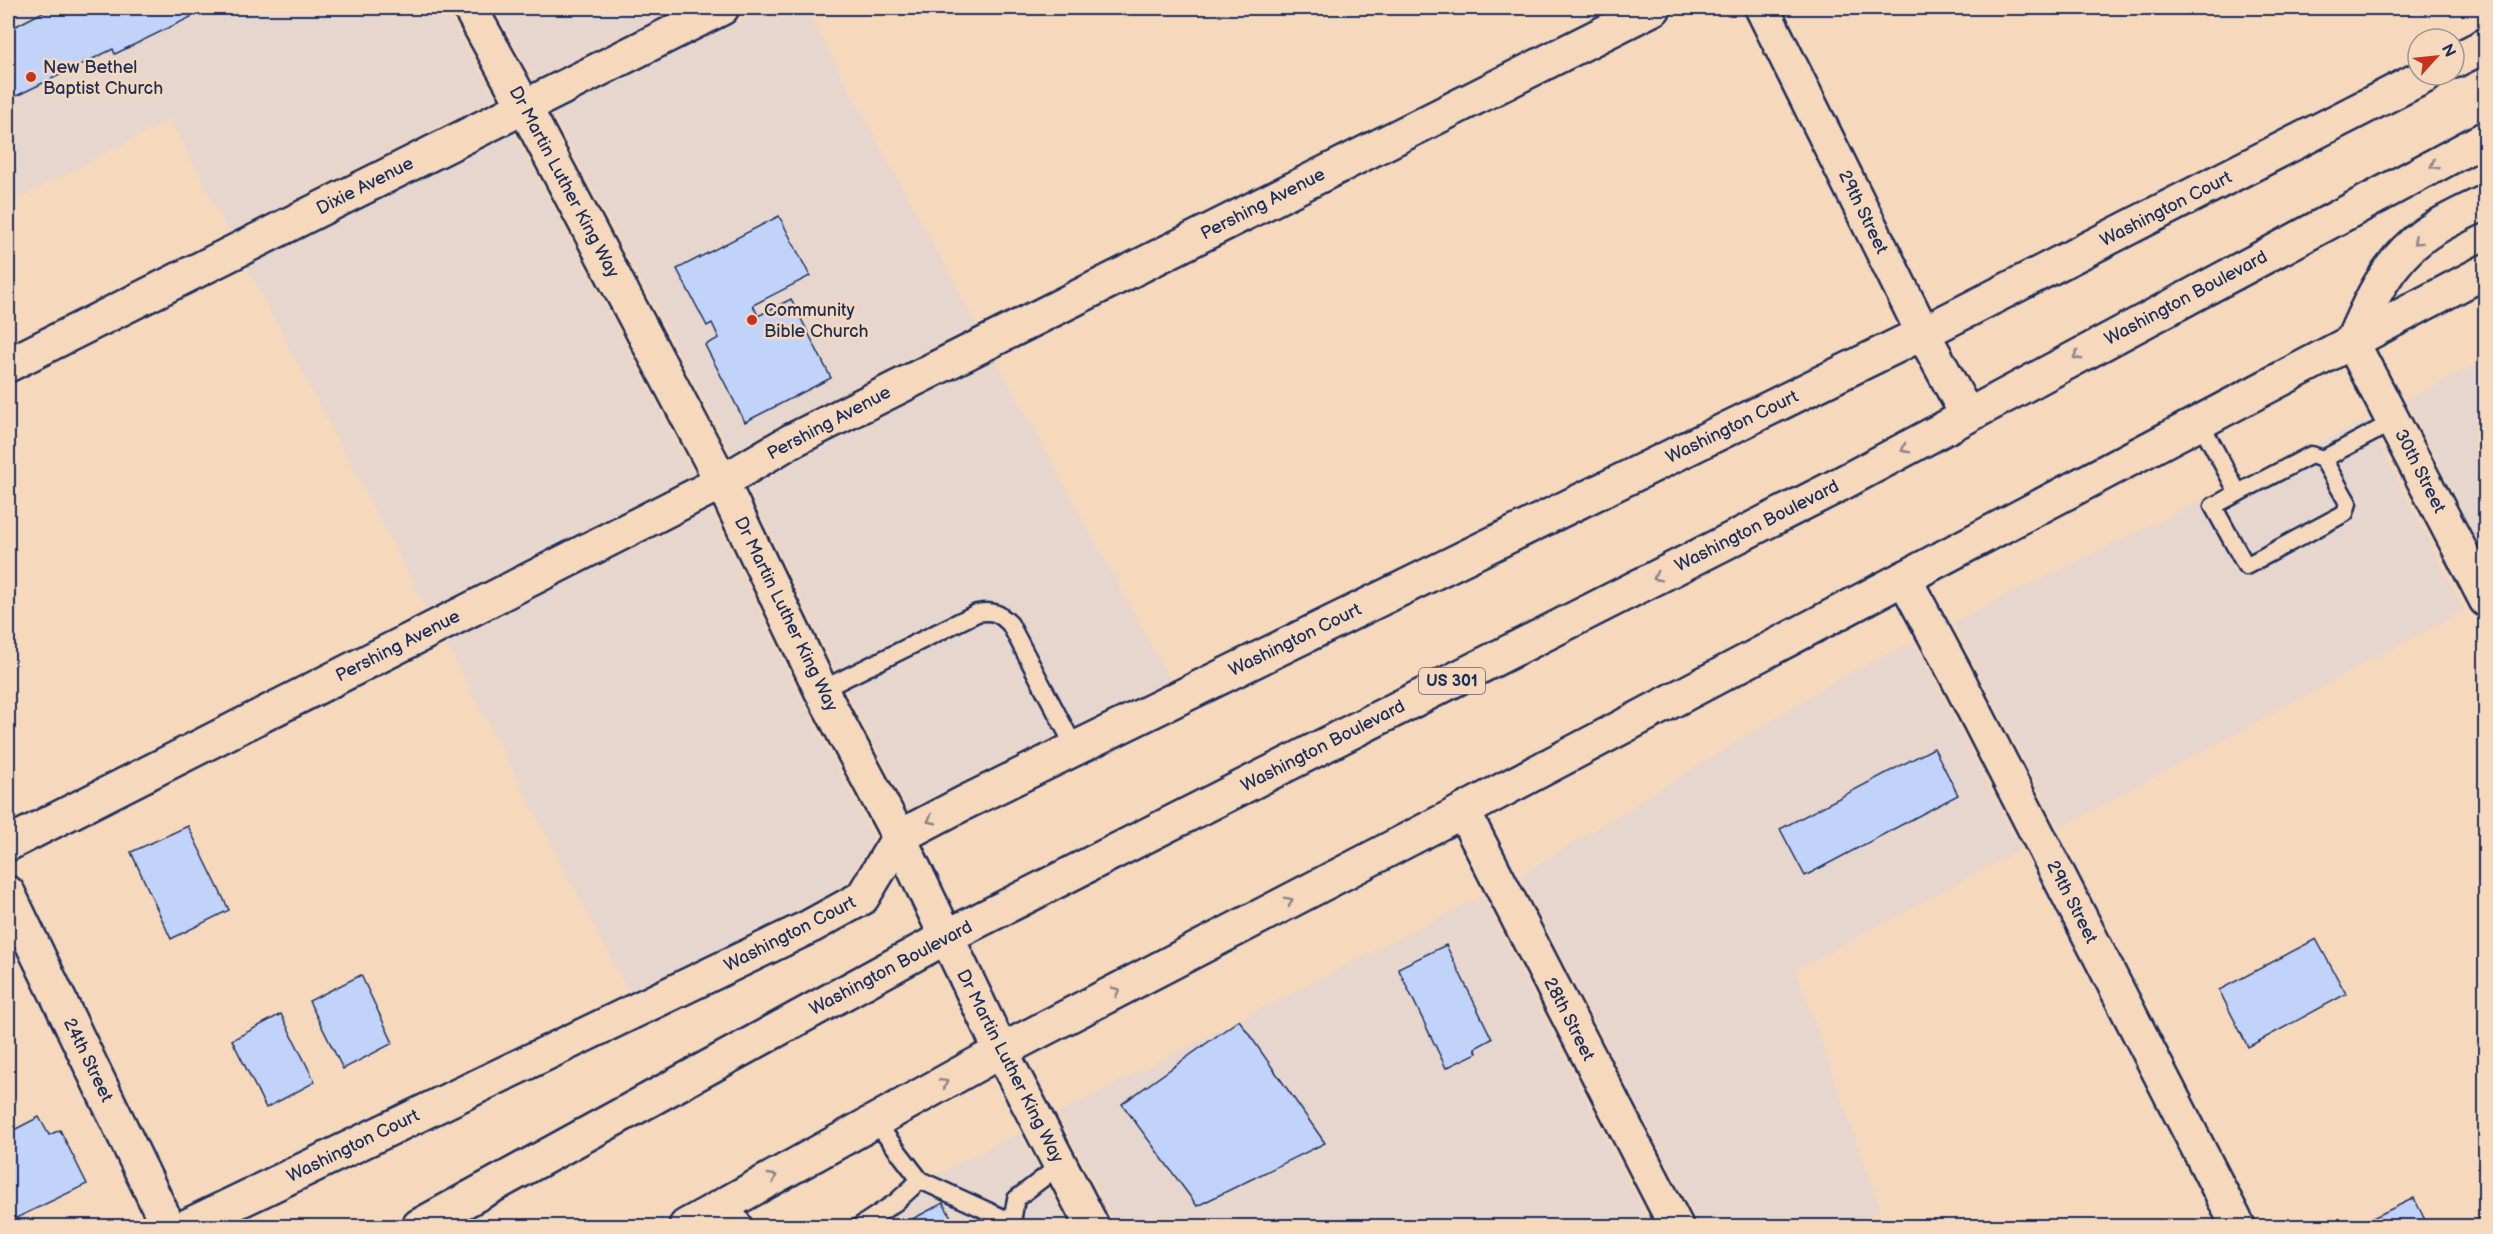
<svg xmlns="http://www.w3.org/2000/svg" width="2493" height="1234" font-family="'Balsamiq Sans',sans-serif">
<rect width="100%" height="100%" fill="#f6d8bc"/>
<filter id="ink" filterUnits="userSpaceOnUse"><feTurbulence type="fractalNoise" baseFrequency=".0167" numOctaves="2"/><feDisplacementMap in="SourceGraphic" scale="12" xChannelSelector="R" yChannelSelector="G"/><feConvolveMatrix kernelMatrix="1 2 1 2 8 2 1 2 1" color-interpolation-filters="sRGB"/></filter>
<g filter="url(#ink)">
<g fill="#e6d6ce">
<path d="M8 8H444L495 98 229 232 170 119 8 204Z"/>
<path d="M495 8H678L534 79Z"/>
<path d="M766 8H805L977 325 782 423 732 453 553 113Z"/>
<path d="M514 133 693 474 427 609 247 267Z"/>
<path d="M996 360 1170 680 974 775 909 809 841 680 749 489 801 458Z"/>
<path d="M2485 361V555L2406 400Z"/>
<path d="M2367 420 2464 610 2059 828 1953 622Z"/>
<path d="M711 510 801 699 874 838 847 883 802 909 629 992 446 643Z"/>
<path d="M1914 642 2020 849 1796 970 1881 1210 1850 1226H1700L1520 876 1843 676Z"/>
<path d="M1482 896 1651 1226H1117L1058 1113Z"/>
<path d="M1019 1133 1068 1226H837Z"/>
</g>
<g fill="#c2d3f9" stroke="#1b2f5e" stroke-width="1.5">
<path d="M45 8H187L191 17 115 54 113 49 8 100V30L47 10Z"/>
<path d="M779 216 810 276 753 305 758 316 791 299 831 378 745 422 705 345 719 338 712 323 707 326 677 269Z"/>
<path d="M1934 748 1958 795 1805 876 1780 829Z"/>
<path d="M188 826 229 910 171 939 131 852Z"/>
<path d="M2316 939 2346 994 2248 1047 2219 990Z"/>
<path d="M1446 945 1492 1039 1475 1048 1477 1053 1446 1068 1398 968Z"/>
<path d="M361 975 393 1043 343 1069 309 1001Z"/>
<path d="M281 1014 315 1082 266 1108 232 1040Z"/>
<path d="M1239 1020 1325 1143 1197 1206 1122 1104Z"/>
<path d="M39 1117 49 1135 60 1130 87 1184 8 1222V1157L11 1155 8 1148V1133Z"/>
<path d="M2414 1198 2428 1226H2356Z"/>
<path d="M943 1203 956 1226H899Z"/>
</g>
<g fill="none" stroke-linecap="round" stroke-linejoin="round">
<defs>
<g id="service">
<path d="M2200 422 2238 493 2213 506 2246 566 2345 513 2348 503 2323 459 2395 421"/>
<path d="M2238 493 2311 455 2323 459"/>
<path d="M821 690 977 613C993 610 999 613 1010 624L1075 748"/>
<path d="M874 1120 920 1180 1012 1222"/>
<path d="M729 1202 745 1226"/>
<path d="M860 1226 896 1202 920 1180"/>
<path d="M1013 1226 1012 1222 1016 1199 1060 1165"/>
</g>
<g id="minor">
<path d="M1762 8 1923 333 1967 415"/>
<path d="M2454 61 2486 45"/>
<path d="M2352 342 2486 600"/>
<path d="M8 365 722 8"/>
<path d="M1904 578 1955 673 2238 1226"/>
<path d="M1463 811 1676 1226"/>
<path d="M8 844 722 482 791 441 1654 8"/>
<path d="M8 893 168 1226"/>
<path d="M187 1226 811 926 862 898 899 837 964 803 1923 333 2427 75"/>
</g>
<path id="tertiary" d="M470 8 524 106 722 482 821 690 899 837 1001 1051 1092 1226"/>
<g id="primary">
<path d="M2352 342C2369 302 2388 261 2424 235 2442 222 2465 212 2486 202"/>
<path d="M419 1226 946 937 1831 489 2486 138"/>
<path d="M686 1226 1001 1051 1463 811 2486 271"/>
</g>
</defs>
<use href="#service" stroke="#1b2f5e" stroke-width="21"/>
<use href="#minor" stroke="#1b2f5e" stroke-width="38"/>
<use href="#tertiary" stroke="#1b2f5e" stroke-width="38"/>
<use href="#primary" stroke="#1b2f5e" stroke-width="38"/>
<use href="#service" stroke="#f6d8bc" stroke-width="16"/>
<use href="#minor" stroke="#f6d8bc" stroke-width="33"/>
<use href="#tertiary" stroke="#f6d8bc" stroke-width="33"/>
<use href="#primary" stroke="#f6d8bc" stroke-width="33"/>
</g>
<defs><path id="oneway-chevron" d="M-2-3.5L2.5 0L-2 3.5" fill="none" stroke-width="1.6" stroke-linecap="round" stroke-linejoin="round" transform="scale(1.5)"/></defs>
<g stroke="#88848d">
<use href="#oneway-chevron" transform="translate(2434 165) rotate(152)"/>
<use href="#oneway-chevron" transform="translate(2417 241) rotate(138)"/>
<use href="#oneway-chevron" transform="translate(2077 356) rotate(152)"/>
<use href="#oneway-chevron" transform="translate(1905 449) rotate(152)"/>
<use href="#oneway-chevron" transform="translate(1657 577) rotate(153)"/>
<use href="#oneway-chevron" transform="translate(931 820) rotate(152)"/>
<use href="#oneway-chevron" transform="translate(1289 901) rotate(-27)"/>
<use href="#oneway-chevron" transform="translate(1116 991) rotate(-27)"/>
<use href="#oneway-chevron" transform="translate(944 1083) rotate(-29)"/>
<use href="#oneway-chevron" transform="translate(773 1177) rotate(-30)"/>
</g>
</g>
<g fill="#c8321e" stroke="#f6d8bc" stroke-width="2">
<circle cx="31" cy="77" r="6"/>
<circle cx="752" cy="320" r="6"/>
</g>
<g text-anchor="middle" dominant-baseline="central" stroke-width="5" stroke-linejoin="round" paint-order="stroke">
<rect fill="#f6d8bc" stroke="#5d627a" stroke-width="1.5" x="1419" y="668" width="66" height="26" rx="4.5"/>
<g font-size="16" font-weight="bold" fill="#1b2f5e">
<text x="1452" y="681">US 301</text>
</g>
<g font-size="18" fill="#1b2f5e" stroke="#f6d8bc" text-anchor="start">
<text x="43" y="67">New Bethel<tspan x="43" dy="21">Baptist Church</tspan></text>
<text x="764" y="310">Community<tspan x="764" dy="21">Bible Church</tspan></text>
</g>
<g font-size="18" fill="#1b2f5e" stroke="#f6d8bc">
<text transform="translate(564 182) rotate(62)">Dr Martin Luther King Way</text>
<text transform="translate(365 186) rotate(-27)">Dixie Avenue</text>
<text transform="translate(1263 204) rotate(-27)">Pershing Avenue</text>
<text transform="translate(2166 209) rotate(-27)">Washington Court</text>
<text transform="translate(1863 212) rotate(64)">29th Street</text>
<text transform="translate(2186 298) rotate(-28)">Washington Boulevard</text>
<text transform="translate(829 423) rotate(-28)">Pershing Avenue</text>
<text transform="translate(1732 427) rotate(-26)">Washington Court</text>
<text transform="translate(2420 471) rotate(63)">30th Street</text>
<text transform="translate(1757 526) rotate(-27)">Washington Boulevard</text>
<text transform="translate(786 614) rotate(64)">Dr Martin Luther King Way</text>
<text transform="translate(1295 640) rotate(-26)">Washington Court</text>
<text transform="translate(398 646) rotate(-27)">Pershing Avenue</text>
<text transform="translate(1323 746) rotate(-27)">Washington Boulevard</text>
<text transform="translate(2072 902) rotate(63)">29th Street</text>
<text transform="translate(790 934) rotate(-27)">Washington Court</text>
<text transform="translate(891 968) rotate(-28)">Washington Boulevard</text>
<text transform="translate(1569 1019) rotate(63)">28th Street</text>
<text transform="translate(88 1060) rotate(64)">24th Street</text>
<text transform="translate(1010 1066) rotate(63)">Dr Martin Luther King Way</text>
<text transform="translate(353 1146) rotate(-26)">Washington Court</text>
</g>
</g>
<rect width="2493" height="1234" fill="none" stroke="#f6d8bc" stroke-width="30"/>
<rect x="15" y="15" width="2463" height="1204" fill="none" stroke="#1b2f5e" stroke-width="2" filter="url(#ink)"/>
<g transform="translate(2436 57) rotate(63)"><circle r="28" fill="#f6d8bc" stroke="#9e9496" stroke-width="1.5"/>
<path d="M0-4.5L10 22L0 15L-10 22Z" fill="#c8321e"/>
<text y="-9" font-size="16" font-weight="bold" text-anchor="middle" fill="#1b2f5e">N</text>
</g>
</svg>
